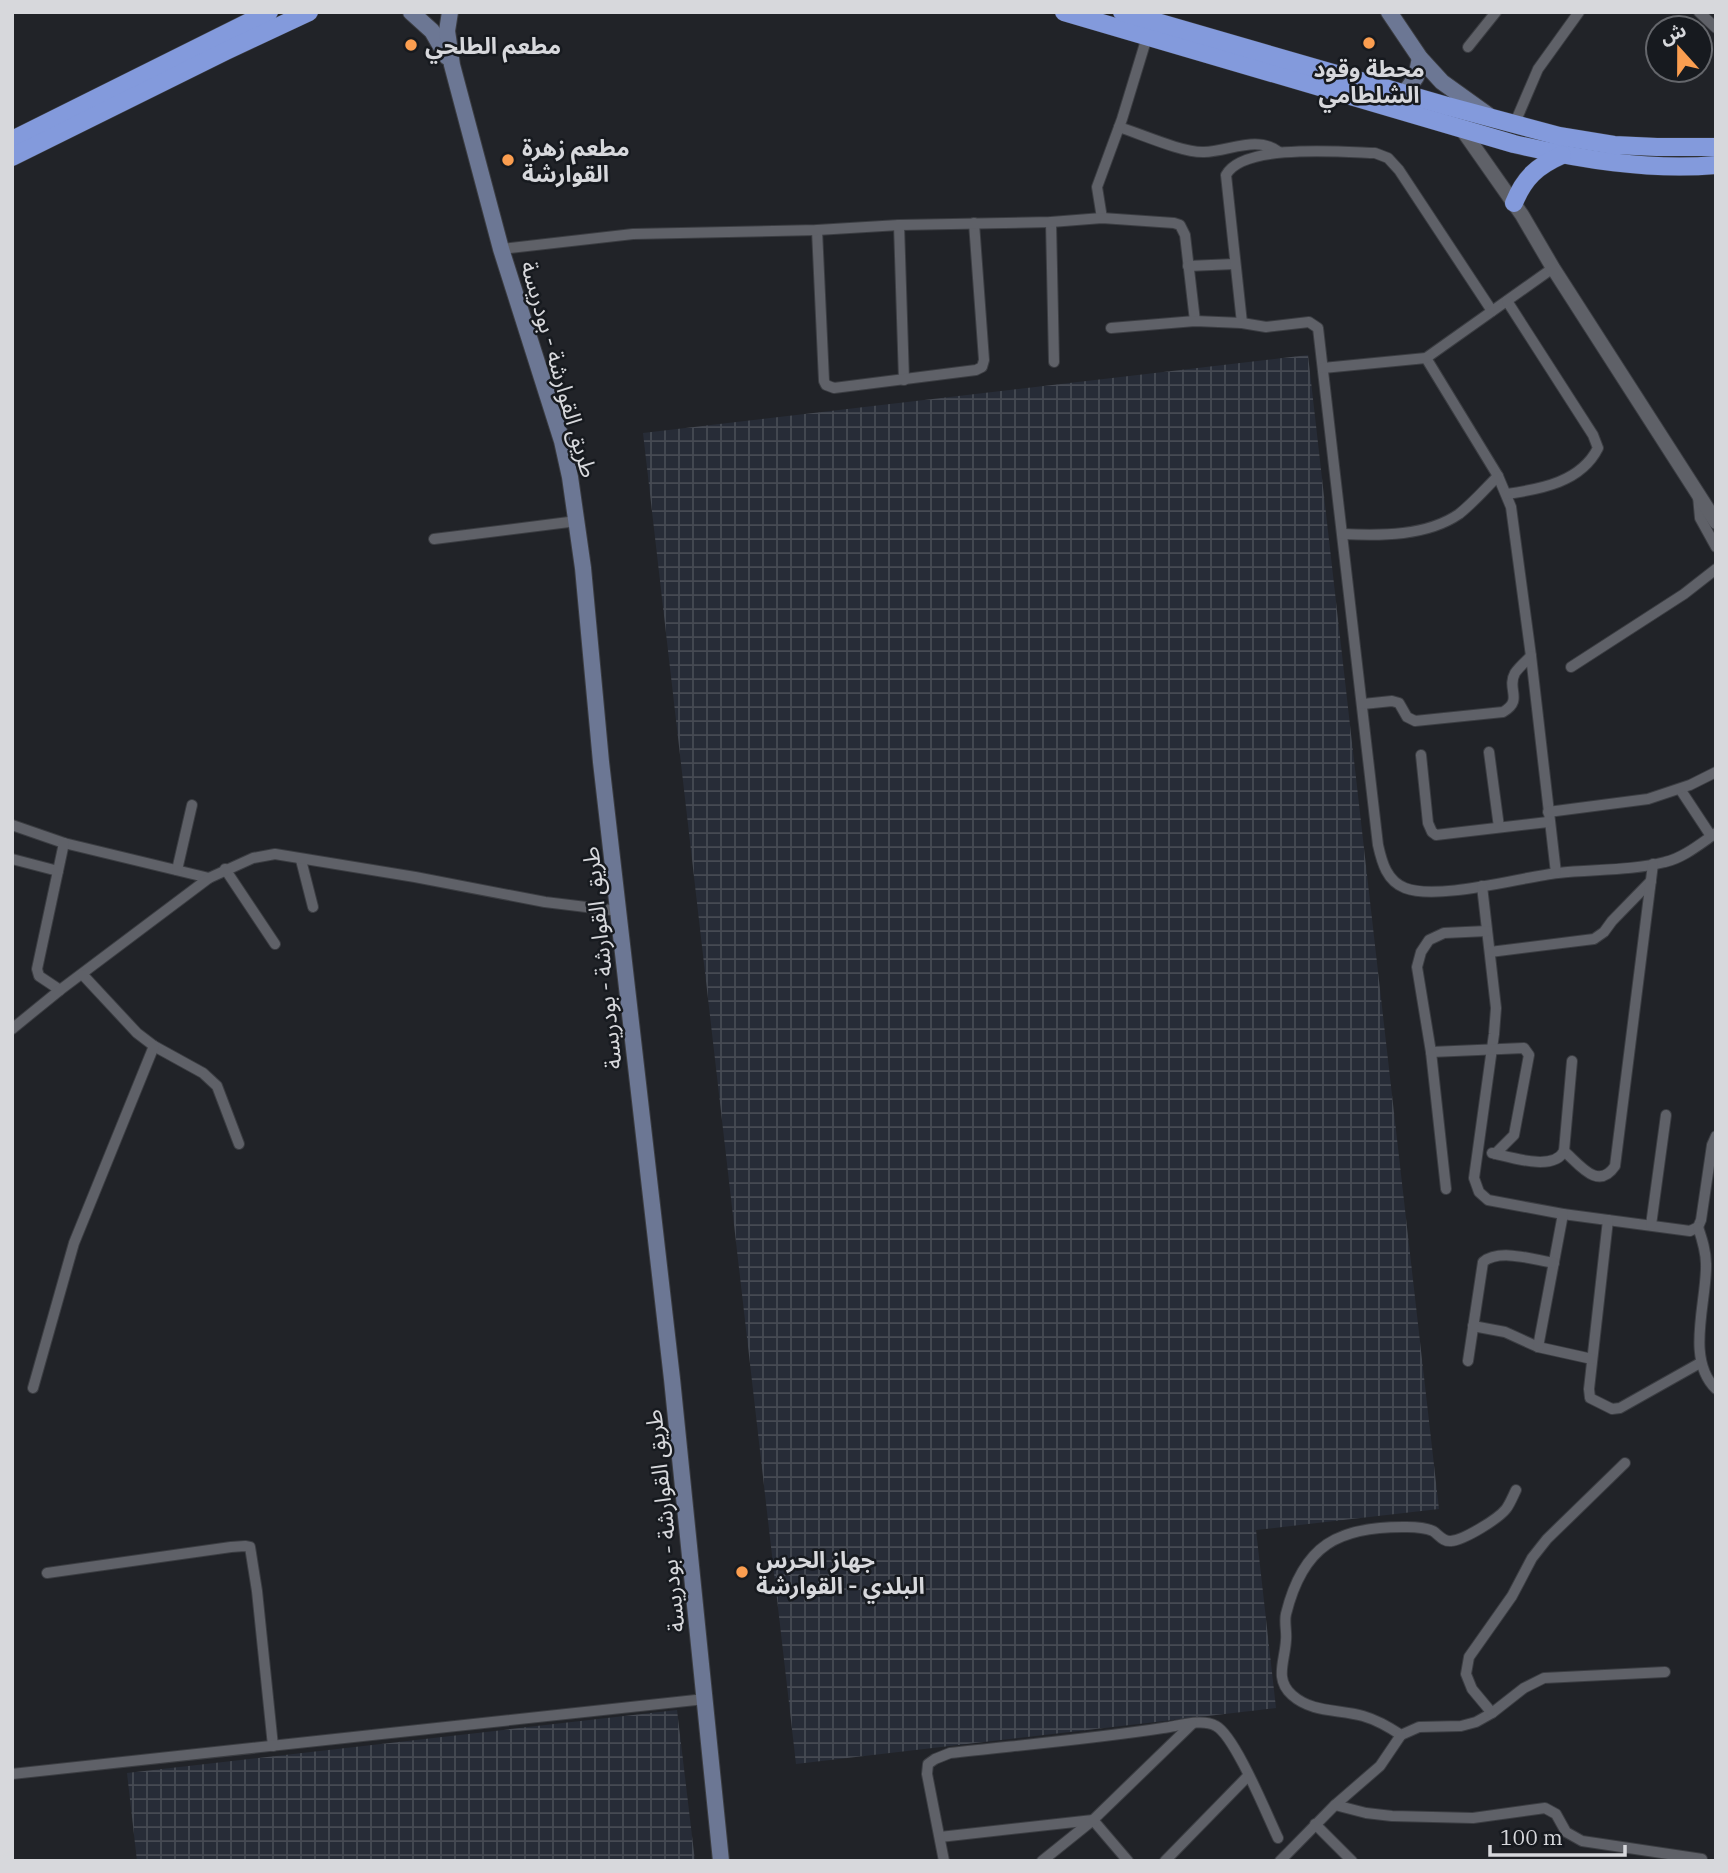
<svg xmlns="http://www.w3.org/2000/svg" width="1728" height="1873" font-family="'IBM Plex Serif','Noto Sans Arabic',serif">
<defs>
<pattern id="industrial-grid" width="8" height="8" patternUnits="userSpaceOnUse" patternTransform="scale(1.75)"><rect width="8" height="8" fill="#272c37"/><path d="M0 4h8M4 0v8" fill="none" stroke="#464a53"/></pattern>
</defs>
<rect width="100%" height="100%" fill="#212328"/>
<g fill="url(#industrial-grid)">
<path d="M1308 355 1439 1509 1256 1530 1276 1708 796 1764 643 433Z"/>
<path d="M677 1710 695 1861H137L127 1773Z"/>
</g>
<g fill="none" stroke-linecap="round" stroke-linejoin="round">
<defs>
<g id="minor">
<path d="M1699 12 1716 28"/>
<path d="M1468 47 1496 12"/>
<path d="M1514 125 1538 69 1579 12"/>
<path d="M1119 127C1141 134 1183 153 1204 152 1230 151 1257 135 1279 152"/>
<path d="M1102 218 1097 187 1122 119 1147 37"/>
<path d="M1051 222 1054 362"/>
<path d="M899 225 904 380"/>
<path d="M817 230 824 381 826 385 834 388 976 370 982 367 984 360 974 223"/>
<path d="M501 249 633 234 817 230 899 225 1051 222 1102 218 1174 223 1180 225 1185 235 1195 321"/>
<path d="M1188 266 1235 264"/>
<path d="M1242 323 1226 175C1243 143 1343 152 1375 153L1388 158 1399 170 1492 311"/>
<path d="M1111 328 1195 321 1242 323 1266 327 1309 322 1318 328 1378 845C1382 863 1387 881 1405 888 1438 901 1521 877 1558 873 1593 869 1631 871 1665 862 1683 858 1700 844 1716 833"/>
<path d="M1426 358 1498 476 1511 507 1531 656 1556 873"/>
<path d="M1323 368 1426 358 1553 268"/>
<path d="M1507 494C1541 489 1581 482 1598 448L1593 435 1507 301"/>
<path d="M1698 496 1700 518 1716 547"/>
<path d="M1343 534C1381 536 1427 536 1459 514 1473 503 1485 489 1498 476"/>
<path d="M434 539 577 521"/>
<path d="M1571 667 1684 594 1716 569"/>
<path d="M1363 704 1392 701 1399 703 1407 717 1415 721 1503 712C1524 700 1506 689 1515 673 1519 667 1526 661 1531 656"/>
<path d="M1489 752 1499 827"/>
<path d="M1421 755 1428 823 1432 832 1436 835 1548 822"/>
<path d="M1680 789 1711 836"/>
<path d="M1548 812 1648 799 1690 785 1716 772"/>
<path d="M12 825 64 843 209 878"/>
<path d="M12 859 58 871"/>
<path d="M301 860 313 907"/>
<path d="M225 869 275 944"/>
<path d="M177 870 192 805"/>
<path d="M1482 886 1496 1008 1494 1034 1474 1178 1479 1192 1488 1200 1563 1214 1690 1231 1698 1227 1701 1220 1712 1145 1716 1136"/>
<path d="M1490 952 1594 939 1604 932 1612 921 1651 881"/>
<path d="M60 990 39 976 37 969 64 843"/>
<path d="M12 1029 60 990 209 878 253 858 275 854 415 877 545 902 619 911"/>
<path d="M154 1046 203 1073 217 1086 239 1144"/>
<path d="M1431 1052 1524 1048 1529 1055 1514 1135 1495 1154"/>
<path d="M1564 1151C1580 1165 1598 1191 1615 1166L1653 864"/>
<path d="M1492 1153C1510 1157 1554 1172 1564 1151L1572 1061"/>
<path d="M1446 1189 1431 1052 1417 967 1421 952 1429 940 1444 933 1487 931"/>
<path d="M1608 1220 1589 1389 1590 1398 1612 1409 1620 1408 1700 1363"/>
<path d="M1651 1225 1666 1115"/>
<path d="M1698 1227C1702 1239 1706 1251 1706 1264 1707 1302 1685 1359 1716 1389"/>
<path d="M1473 1326 1505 1332 1538 1347 1592 1359"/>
<path d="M1538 1347 1563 1214"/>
<path d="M1468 1361 1483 1262C1500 1248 1534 1260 1554 1263"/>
<path d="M33 1388 74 1243 154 1046 137 1033 83 975"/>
<path d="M1516 1490C1513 1496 1510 1504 1506 1509 1498 1519 1464 1540 1451 1541 1443 1542 1439 1535 1433 1531 1426 1528 1414 1527 1407 1527 1338 1526 1303 1545 1286 1614 1284 1622 1287 1632 1286 1640 1285 1661 1274 1679 1292 1695 1312 1713 1339 1709 1363 1716 1377 1720 1389 1727 1401 1735L1419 1727 1461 1726 1476 1722 1492 1713 1524 1688 1544 1678 1665 1672"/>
<path d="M47 1573 231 1547 245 1546 250 1547 257 1591 273 1746"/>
<path d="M1492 1713 1472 1689 1466 1674 1469 1657 1512 1596 1532 1558 1547 1539 1625 1463"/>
<path d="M12 1774 705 1699"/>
<path d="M1335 1805 1366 1813 1392 1816 1473 1818 1545 1808 1556 1814 1566 1832 1582 1841 1702 1859"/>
<path d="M1315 1824 1352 1861"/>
<path d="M940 1837 1093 1820 1128 1861"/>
<path d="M944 1861 927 1774 928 1764 935 1759 950 1753C1021 1745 1092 1739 1163 1728 1179 1726 1202 1718 1216 1726 1235 1736 1267 1815 1278 1838"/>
<path d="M1042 1861 1093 1820 1192 1724"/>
<path d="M1165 1861 1248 1776"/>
<path d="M1280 1861 1335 1805 1380 1766 1401 1735"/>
</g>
<path id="tertiary" d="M1461 128 1522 215 1553 268 1716 522"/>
<g id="secondary">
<path d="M411 12 432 31 447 57"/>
<path d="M450 12 447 31 452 65 501 249 562 441 570 477 583 568 601 762 672 1379 721 1861"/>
<path d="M1389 12 1420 58 1442 82 1488 115"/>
<path d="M1404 94 1416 77 1420 58"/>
</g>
<g id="trunk">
<path d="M1064 12 1514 144C1579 159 1648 171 1716 165"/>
<path d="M1122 12 1447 106 1559 136 1614 145 1657 147H1716"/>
<path d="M12 140 269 12"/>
<path d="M12 157 226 51 309 12"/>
<path d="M1514 203C1524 178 1537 166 1562 155"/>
</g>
</defs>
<use href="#minor" stroke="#3b3d42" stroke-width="12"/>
<use href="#tertiary" stroke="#3b3d42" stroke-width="16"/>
<use href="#secondary" stroke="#3b3d42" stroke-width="18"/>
<use href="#trunk" stroke="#3b3d42" stroke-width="19"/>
<use href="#minor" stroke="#5f6168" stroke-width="10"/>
<use href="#tertiary" stroke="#5f6168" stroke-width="14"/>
<use href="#secondary" stroke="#6c7794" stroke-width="16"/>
<use href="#trunk" stroke="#839adc" stroke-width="18"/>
</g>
<g fill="#fb9e50" stroke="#171a1f" stroke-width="2.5">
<circle cx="1369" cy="43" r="7"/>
<circle cx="411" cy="45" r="7"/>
<circle cx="508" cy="160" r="7"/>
<circle cx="742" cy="1572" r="7"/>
</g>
<g text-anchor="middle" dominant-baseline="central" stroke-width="5" stroke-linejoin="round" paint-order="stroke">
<g font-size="23" font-weight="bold" fill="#d7d8dc" stroke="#171a1f" text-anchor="start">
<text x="425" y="45">مطعم الطلحي</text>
<text x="1369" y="68" text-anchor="middle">محطة وقود<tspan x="1369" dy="26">الشلطامي</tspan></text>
<text x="522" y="147">مطعم زهرة<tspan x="522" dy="26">القوارشة</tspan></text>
<text x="756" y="1559">جهاز الحرس<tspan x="756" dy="26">البلدي - القوارشة</tspan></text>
</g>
<g font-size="23" fill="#d7d8dc" stroke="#171a1f">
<text transform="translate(560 369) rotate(74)">طريق القوارشة - بودريسة</text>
<text transform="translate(601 958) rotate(-96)">طريق القوارشة - بودريسة</text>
<text transform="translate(664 1521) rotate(-96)">طريق القوارشة - بودريسة</text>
</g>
</g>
<rect width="1728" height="1873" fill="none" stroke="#d7d8dc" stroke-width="28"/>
<g transform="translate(1679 49) rotate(339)"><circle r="33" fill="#171a1f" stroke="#64666b" stroke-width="2"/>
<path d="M0-5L12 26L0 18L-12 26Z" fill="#fb9e50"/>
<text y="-10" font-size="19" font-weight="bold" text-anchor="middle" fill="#d7d8dc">ش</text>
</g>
<path d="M1490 1845v10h135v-10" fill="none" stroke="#d7d8dc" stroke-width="3.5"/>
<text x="1500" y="1845" font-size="21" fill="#d7d8dc" stroke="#171a1f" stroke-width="5" paint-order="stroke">100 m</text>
</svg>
